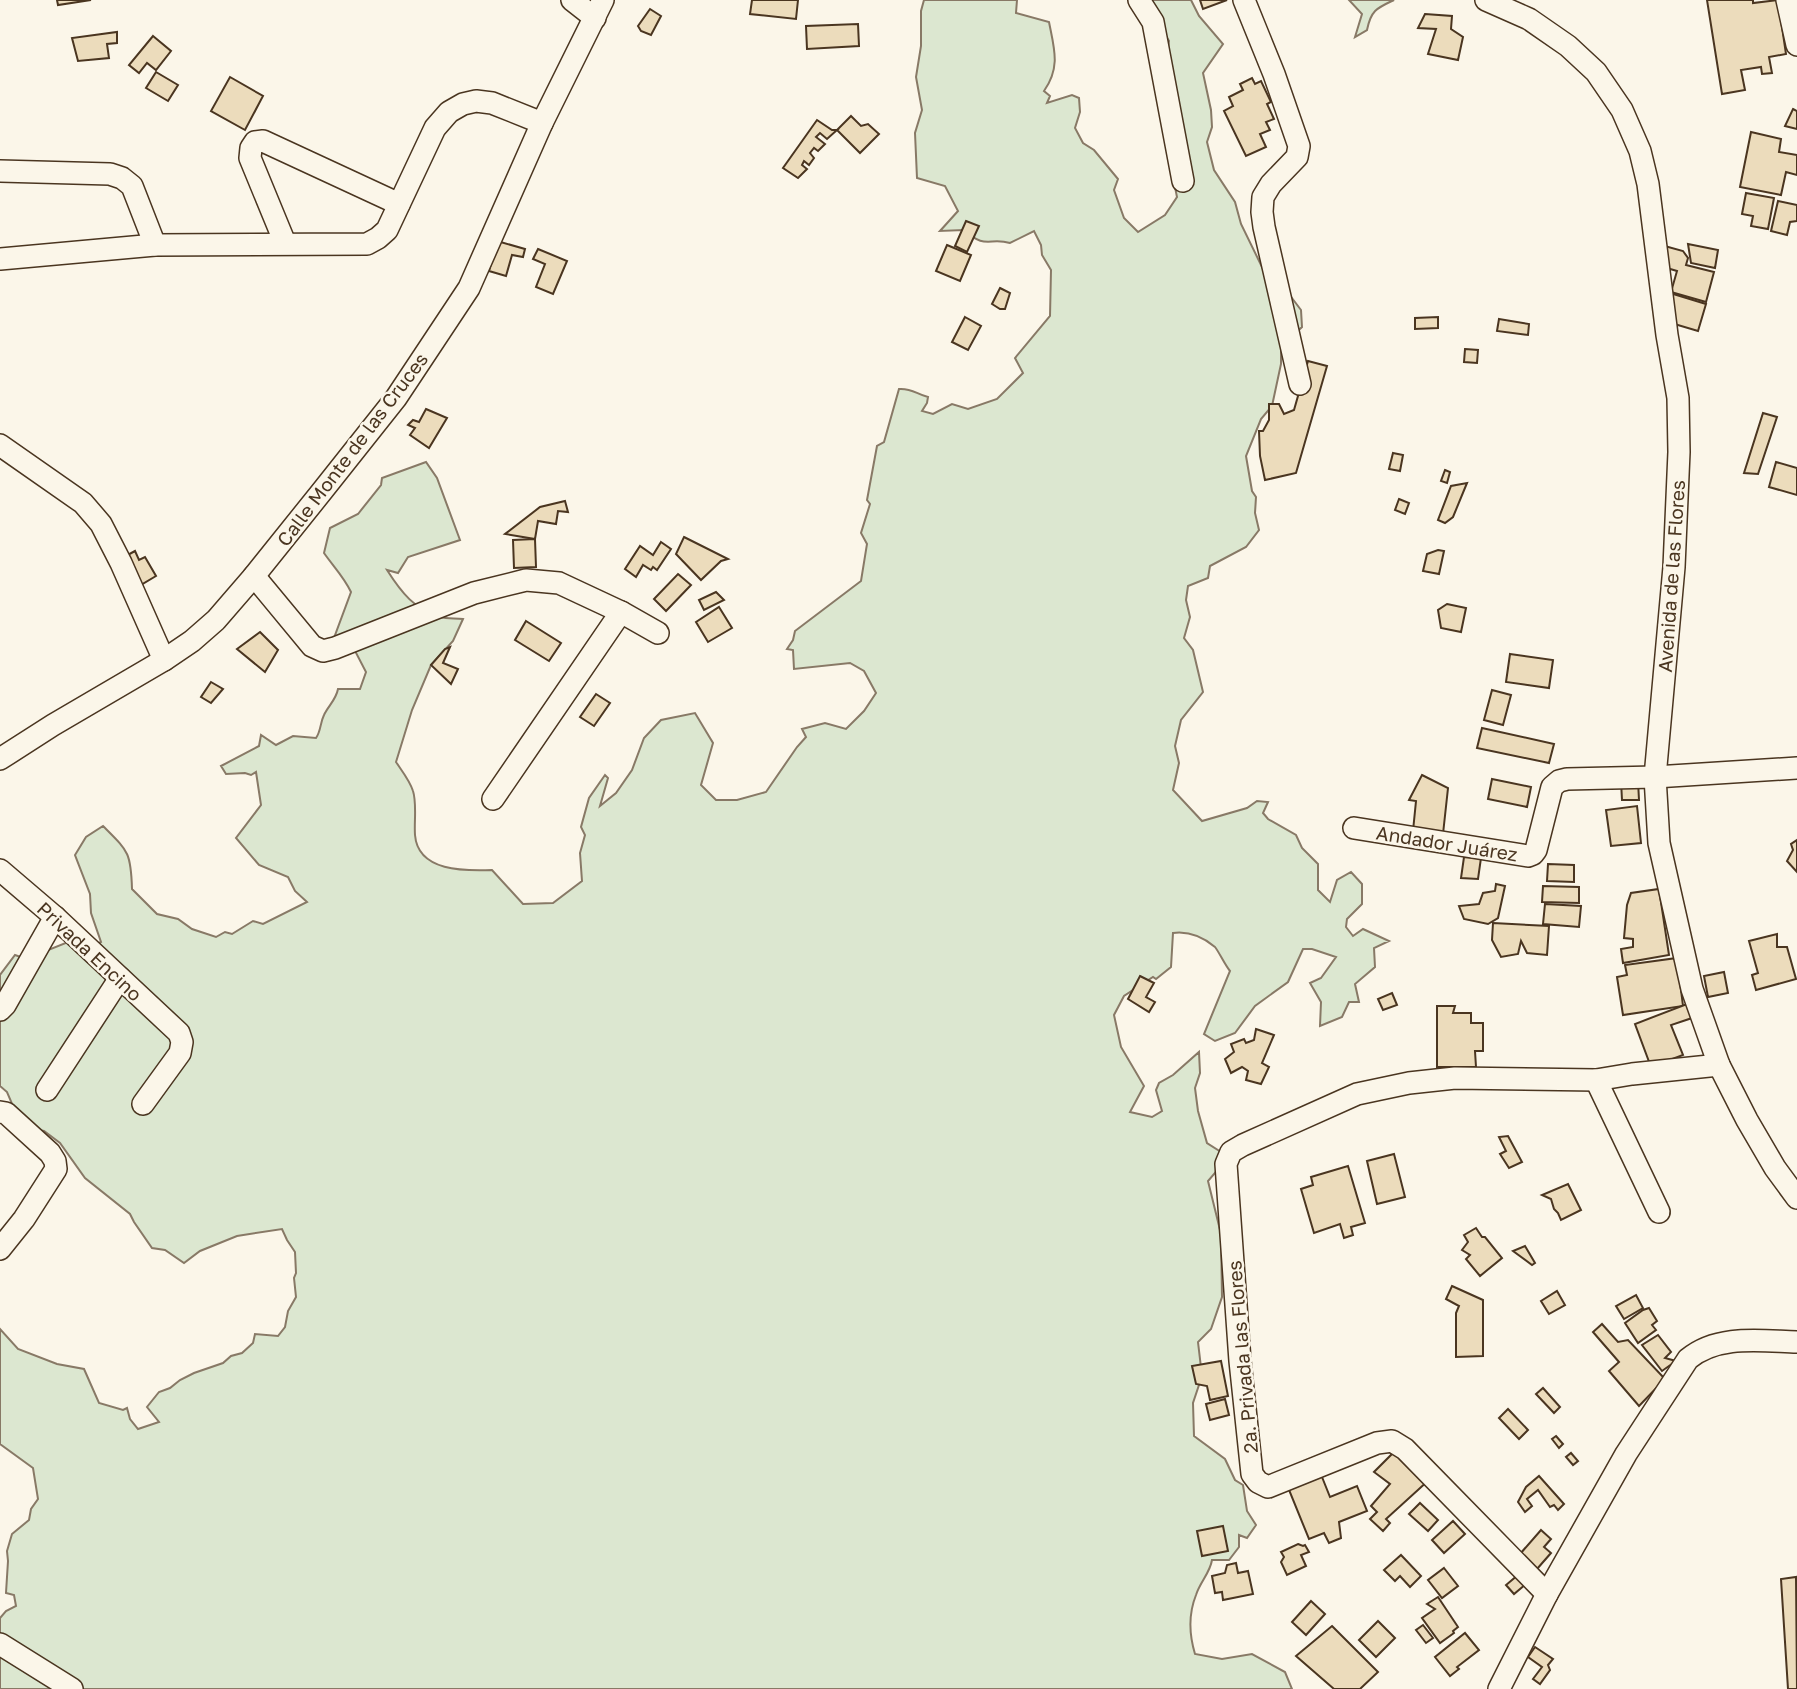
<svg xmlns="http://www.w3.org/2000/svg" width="1797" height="1689" font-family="'Golos Text',sans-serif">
<rect width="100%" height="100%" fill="#fbf6e9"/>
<g fill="#dce7d0" stroke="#887966" stroke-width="2">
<path d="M924 0H1017L1016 13 1049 22C1054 48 1061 67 1044 91L1050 96 1047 103 1072 95 1079 98 1080 112 1075 128 1083 143 1094 150 1118 179 1114 190 1124 218 1138 232 1165 215 1177 197 1174 182 1163 81 1169 41 1163 31 1160 13 1156 12 1150 0H1191L1199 16 1223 44 1203 73 1211 110 1212 127 1207 142 1214 170 1235 202 1241 224 1263 269 1279 281 1301 310 1302 327 1287 341 1288 354 1281 352V364L1272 406 1261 419 1246 456 1252 491 1256 497 1255 513 1259 530 1246 547 1210 566 1208 578 1188 586 1186 600 1190 617 1184 638 1193 650 1203 692 1181 720 1175 746 1179 763 1173 790 1202 821 1247 808 1257 801 1268 802 1263 813 1268 819 1296 835 1302 848 1318 864V890L1330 902 1337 880 1351 872 1362 884V904L1347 919 1346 927 1353 936 1363 929 1389 941 1374 948 1375 967 1355 984 1359 1002H1349L1342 1017 1320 1026 1321 1002 1310 983 1321 978 1336 957 1312 949H1303L1288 982 1255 1006 1235 1033 1215 1041 1204 1034 1230 971C1225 965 1219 952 1215 947 1203 937 1188 931 1173 933L1171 967 1156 979 1153 977 1124 996 1114 1015 1121 1047 1144 1086 1130 1112 1152 1117 1162 1111 1156 1090 1159 1083 1173 1075 1199 1052 1200 1073 1195 1088 1198 1111 1207 1143 1221 1152V1166L1208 1181 1221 1234 1222 1297 1211 1329 1198 1342 1202 1376 1193 1403 1194 1436 1225 1459 1235 1480 1243 1485 1247 1511 1256 1525 1247 1538 1239 1535V1547L1229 1560H1212C1210 1573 1200 1582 1196 1595 1188 1615 1189 1634 1195 1654L1222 1659 1252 1654 1285 1672 1292 1689H0V1618L6 1611 16 1606 14 1595 6 1593 8 1561 7 1551 12 1534 29 1520 31 1509 38 1499 33 1468 0 1444V1329L18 1349 57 1364 84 1369 99 1403 123 1410 127 1408 130 1419 138 1429 159 1422 147 1407 159 1392 170 1388 180 1380 194 1373 223 1363 231 1356 242 1353 253 1343 255 1334 278 1336 285 1327 288 1311 296 1297 294 1278 296 1273 295 1252 287 1240 282 1229 237 1236 200 1251 184 1263 165 1250 152 1248 134 1222 130 1214 85 1178 60 1143 44 1131 22 1127 7 1092 0 1086V975L15 955 26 959 73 940 93 946 101 942 91 913 90 894 75 855 86 837 103 826C128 851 131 852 132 889L157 914 178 919 192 929 216 937 225 932 232 934 253 921 263 924 307 902 295 891 288 877 259 865 236 838 261 805 256 772 251 775 245 773 226 774 221 766 259 746 261 735 276 745 293 736 316 738C321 731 320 723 324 715 328 706 336 700 338 689H360L366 672 352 645 334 638 351 592C344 577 333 566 324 553L330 528 358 514 381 485 382 478 426 462 437 478 460 540 408 557 398 573 387 570C401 592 415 610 440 617 448 619 455 618 463 619L453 641 431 665 412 710 396 762C402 771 410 781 413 791 417 803 414 822 415 835 418 872 465 871 492 870L523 904 553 903 582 881 580 853 585 835 581 827 589 798 605 775 608 778 600 806 616 793 632 770 644 738 661 720 695 713 713 743 701 785 716 800H737L766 792 797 747 806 737 802 729 825 723 846 729 864 711 876 693 864 671 850 663 794 669 793 650 787 649 793 640 795 631 861 581 867 544 861 533 870 504 867 500 877 446 884 442 899 389C912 388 916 394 928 397L927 403 922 411 933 414 952 404 968 409 997 399 1023 373 1015 358 1050 316 1051 270 1042 255 1041 245 1034 231 1010 243C989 237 986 250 964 230L940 231 958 211 945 186 917 178 915 133 922 110 916 77 921 46V11Z"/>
<path d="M1349 0H1394C1377 8 1371 10 1367 30L1355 37 1362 14Z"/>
</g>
<g fill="#ecdcbc" stroke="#4a3520" stroke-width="2">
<path d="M57 0H91L58 5Z"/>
<path d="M752 0H798L796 19 750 14Z"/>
<path d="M1200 0H1227L1203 9Z"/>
<path d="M1707 0H1753V3L1778 0 1786 54 1769 57 1772 73 1762 74 1761 67 1741 70 1745 90 1722 94Z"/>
<path d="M650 9 661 16 651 35 641 31 638 26Z"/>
<path d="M1425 14 1452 16 1451 29 1463 37 1458 60 1428 54 1436 29 1418 28Z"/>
<path d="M858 24 859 46 807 49 806 26Z"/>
<path d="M117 32V43L107 44 109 58 78 61 72 38Z"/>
<path d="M153 36 171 51 156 70 147 63 139 73 129 65Z"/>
<path d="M156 72 178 85 168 101 146 88Z"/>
<path d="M230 77 263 96 245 130 211 111Z"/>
<path d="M1252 78 1255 84 1261 81 1271 102 1267 104 1274 119 1266 122 1270 130 1260 134 1266 147 1246 156 1224 111 1233 106 1229 97 1243 90 1240 84Z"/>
<path d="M1793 109 1797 111V129L1785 126Z"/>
<path d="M851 116 861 126 868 124 879 134 860 153 837 130Z"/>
<path d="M817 120 832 130H837L827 139 820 133 816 137 825 144 818 151 814 148 810 153 814 158 809 165 804 161 802 165 807 169 798 178 783 168Z"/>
<path d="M1751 132 1781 139 1779 152 1797 155V175L1786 172 1781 195 1740 187Z"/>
<path d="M1746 193 1774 198 1768 229 1751 226 1753 216 1742 214Z"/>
<path d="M1778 201 1797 205V221L1790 222 1787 235 1771 231Z"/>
<path d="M966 221 979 226 967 252 955 246Z"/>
<path d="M497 241 525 249 523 257 512 255 506 276 489 271Z"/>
<path d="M1688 244 1718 250 1715 268 1691 263Z"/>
<path d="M947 245 971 255 960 281 936 271Z"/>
<path d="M1661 245 1683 251 1688 258 1686 265 1714 272 1706 302 1671 292 1677 271 1660 266Z"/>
<path d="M538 249 567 261 553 294 536 287 545 264 533 259Z"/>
<path d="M1000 288 1010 293 1005 309H1000L992 304Z"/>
<path d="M1670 293 1706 304 1698 331 1671 323Z"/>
<path d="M965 317 981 326 968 350 952 342Z"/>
<path d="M1438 317V328L1415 329V318Z"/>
<path d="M1499 319 1529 324 1528 335 1497 331Z"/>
<path d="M1465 349 1478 350 1477 363 1464 362Z"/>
<path d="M1308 361 1327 366 1296 473 1265 480 1260 456 1259 431H1263L1269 420V404H1279L1284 414 1294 410Z"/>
<path d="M426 409 447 418 429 448 410 435 415 428 408 425 413 420 419 422Z"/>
<path d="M1763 413 1777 417 1758 474 1744 473Z"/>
<path d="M1393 453 1403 455 1400 471 1389 469Z"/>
<path d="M1776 462 1797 468V495L1769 487Z"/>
<path d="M1445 470 1450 472 1447 483 1441 481Z"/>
<path d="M1467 483 1453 517 1445 523 1438 520 1451 486Z"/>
<path d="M1399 499 1409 503 1405 514 1395 510Z"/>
<path d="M565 501 568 512 558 511 556 524 538 521 535 539 505 534 540 507Z"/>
<path d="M684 537 728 559 721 561 701 580 676 554Z"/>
<path d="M535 539 536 567 514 568 513 540Z"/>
<path d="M661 542 671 549 657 570 653 567 651 570 643 565 636 577 625 569 640 546 653 555Z"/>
<path d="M1438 550 1444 551 1439 574 1423 571 1427 554Z"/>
<path d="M135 551 139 560 145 557 156 576 139 586 124 557Z"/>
<path d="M678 574 691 585 666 611 654 599Z"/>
<path d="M716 592 724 600 704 610 699 600Z"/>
<path d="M1447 604 1466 608 1461 632 1441 628 1438 610Z"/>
<path d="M719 607 732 628 708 642 696 622Z"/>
<path d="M526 621 561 643 549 661 515 640Z"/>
<path d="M260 632 278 650 265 672 237 649Z"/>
<path d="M450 647 443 663 458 669 451 684 431 665 445 649Z"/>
<path d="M1510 654 1553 660 1549 688 1506 682Z"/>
<path d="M211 682 223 689 211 703 201 697Z"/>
<path d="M1492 690 1511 695 1503 725 1484 720Z"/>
<path d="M596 694 610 703 594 726 580 717Z"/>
<path d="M1482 728 1554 744 1549 763 1477 748Z"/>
<path d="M1422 775 1448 788 1443 834 1413 831 1416 801 1409 800Z"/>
<path d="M1492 779 1531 787 1527 807 1488 799Z"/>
<path d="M1621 781H1638L1639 800H1622Z"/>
<path d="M1637 806 1641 843 1611 846 1606 810Z"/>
<path d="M1797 840V872L1787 861 1793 850 1791 844Z"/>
<path d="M1464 857 1481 858 1478 879 1461 878Z"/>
<path d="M1548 864 1574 865V882L1547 881Z"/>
<path d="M1496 884 1505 886 1498 918 1488 924 1464 919 1459 906 1479 904 1483 893 1495 891Z"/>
<path d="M1543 886 1579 887V903L1542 902Z"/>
<path d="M1659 889 1669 955 1623 963 1621 949 1633 947V939L1624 938 1627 905 1631 893Z"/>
<path d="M1545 904 1581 906 1579 927 1543 924Z"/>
<path d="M1493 923 1549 926 1547 955 1527 953 1521 941 1518 954 1501 957 1492 940Z"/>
<path d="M1777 934V947H1787L1796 979 1756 990 1752 975 1758 973 1749 941Z"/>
<path d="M1677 958 1683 1006 1623 1015 1617 977 1627 975 1625 965Z"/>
<path d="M1724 972 1728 993 1708 997 1704 976Z"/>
<path d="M1140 976 1154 983 1146 997 1155 1002 1149 1012 1128 999Z"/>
<path d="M1392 993 1397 1005 1383 1010 1378 999Z"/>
<path d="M1687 1004 1692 1018 1671 1025 1683 1055 1651 1067 1635 1024Z"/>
<path d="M1437 1006H1455L1453 1013H1471V1023H1483V1051H1475L1476 1067H1437Z"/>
<path d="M1256 1029 1274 1035 1262 1063 1269 1067 1261 1084 1246 1080 1248 1071 1242 1067 1231 1073 1225 1059 1234 1052 1231 1044 1244 1039 1246 1043 1254 1040Z"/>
<path d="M1508 1136 1522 1162 1509 1168 1500 1154 1506 1151 1499 1137Z"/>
<path d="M1394 1154 1405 1197 1377 1204 1367 1161Z"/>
<path d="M1348 1166 1365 1223 1351 1227 1353 1235 1344 1238 1340 1224 1314 1233 1301 1189 1313 1185 1311 1177Z"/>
<path d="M1568 1184 1581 1210 1561 1220 1558 1213 1554 1209 1551 1199 1542 1195Z"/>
<path d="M1476 1228 1482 1237H1485L1502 1258 1480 1276 1466 1259 1470 1255 1462 1250 1468 1242 1464 1235Z"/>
<path d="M1525 1246 1535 1263 1532 1265 1513 1251Z"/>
<path d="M1452 1286 1483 1300V1356L1456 1357V1313L1459 1306 1446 1299Z"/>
<path d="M1557 1291 1565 1305 1549 1314 1541 1301Z"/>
<path d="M1636 1295 1643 1308 1624 1319 1616 1306Z"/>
<path d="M1649 1308 1657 1321 1652 1325 1656 1330 1638 1343 1625 1323 1643 1310Z"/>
<path d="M1602 1324 1618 1342 1628 1340 1665 1379 1639 1406 1609 1371 1619 1362 1593 1332Z"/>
<path d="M1658 1335 1671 1352 1665 1358 1676 1361 1662 1371 1642 1345Z"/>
<path d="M1221 1361 1228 1396 1210 1400 1207 1386 1196 1384 1192 1366Z"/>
<path d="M1543 1388 1560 1407 1554 1413 1536 1394Z"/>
<path d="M1225 1399 1229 1415 1210 1420 1206 1404Z"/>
<path d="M1508 1409 1528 1430 1519 1439 1499 1418Z"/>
<path d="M1556 1436 1563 1444 1559 1448 1552 1439Z"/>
<path d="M1397 1449 1430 1479 1386 1519 1390 1523 1383 1531 1370 1519 1377 1512 1371 1506 1390 1484 1374 1472Z"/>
<path d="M1571 1453 1578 1461 1573 1465 1566 1457Z"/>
<path d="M1318 1467 1330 1497 1357 1486 1367 1511 1339 1522 1341 1538 1329 1543 1324 1533 1309 1539 1285 1480Z"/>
<path d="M1539 1476 1564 1504 1558 1510 1554 1505 1550 1507 1538 1490 1527 1499 1532 1506 1525 1512 1518 1502 1526 1487Z"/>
<path d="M1420 1503 1438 1520 1428 1531 1409 1514Z"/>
<path d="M1453 1521 1465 1534 1444 1553 1432 1540Z"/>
<path d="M1223 1526 1228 1551 1202 1556 1197 1531Z"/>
<path d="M1541 1530 1551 1539 1544 1547 1551 1553 1537 1569 1520 1554Z"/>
<path d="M1298 1544 1303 1546 1305 1545 1309 1552 1301 1555 1306 1566 1287 1575 1281 1562 1284 1557 1281 1552Z"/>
<path d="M1401 1555 1421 1576 1410 1587 1400 1576 1395 1581 1384 1570Z"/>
<path d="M1236 1563 1238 1573 1248 1571 1253 1594 1223 1600 1222 1592 1215 1593 1212 1576 1225 1573 1227 1565Z"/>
<path d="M1444 1568 1458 1586 1442 1598 1428 1580Z"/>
<path d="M1518 1575 1526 1584 1514 1594 1506 1585Z"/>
<path d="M1796 1577 1797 1689H1788L1781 1579Z"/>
<path d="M1438 1597 1458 1627 1453 1631 1454 1633 1440 1643 1422 1618 1435 1609 1427 1604Z"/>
<path d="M1311 1601 1325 1614 1306 1635 1292 1622Z"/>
<path d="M1378 1621 1395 1638 1376 1657 1359 1640Z"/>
<path d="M1423 1625 1433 1638 1426 1643 1416 1630Z"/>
<path d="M1332 1626 1378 1672 1360 1689H1334L1296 1656Z"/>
<path d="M1465 1633 1479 1650 1457 1667 1459 1669 1450 1676 1435 1657Z"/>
<path d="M1535 1647 1553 1659 1548 1665 1550 1670 1540 1684 1533 1679 1542 1667 1528 1657Z"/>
</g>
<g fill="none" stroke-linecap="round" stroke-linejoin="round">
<defs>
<g id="minor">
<path d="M572 0 595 18"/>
<path d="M1139 0 1153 22 1183 181"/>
<path d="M1244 0 1274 74 1299 146 1297 157 1271 184 1263 197 1262 212 1264 227 1300 384"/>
<path d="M1486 0 1529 19 1568 46 1596 72 1622 110 1640 151 1648 184 1667 335 1678 398 1679 452 1674 567 1655 777 1659 843 1692 989 1719 1065 1747 1120 1775 1168 1797 1198"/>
<path d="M1787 0 1797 45"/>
<path d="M0 171 110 174 122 178 132 186 155 245"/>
<path d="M285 243 250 158 251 148 255 142 263 141 399 204"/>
<path d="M0 259 155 245 367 244 378 238 387 230 435 128 449 112 463 104 476 101 492 103 542 123"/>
<path d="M0 445 83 503 101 524 121 563 164 660"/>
<path d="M254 576 312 646 323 651 335 648 474 593 526 580 559 583 621 612 658 633"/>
<path d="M0 759 53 725 164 660 192 641 216 620 254 576 323 490 396 398 469 288 542 123 603 0"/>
<path d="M493 799 621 612"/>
<path d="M1354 828 1528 856 1533 854 1536 850 1552 787 1559 781 1567 779 1655 777 1797 768"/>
<path d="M0 870 55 917 179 1033 182 1042 180 1053 143 1104"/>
<path d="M0 1010 5 1005 55 917"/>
<path d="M1719 1065 1632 1074 1596 1080 1455 1078 1409 1083 1357 1094 1243 1145 1231 1152 1226 1164 1240 1361 1252 1474 1258 1482 1268 1487 1377 1443 1392 1441 1405 1449 1547 1594 1626 1454 1688 1359C1718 1334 1761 1341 1797 1342"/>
<path d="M1596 1080 1659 1212"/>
<path d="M47 1090 120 978"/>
<path d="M0 1112 6 1113 50 1153 55 1161 56 1169 24 1219 0 1249"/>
<path d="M0 1644 72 1689"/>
<path d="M1499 1689 1547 1594"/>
</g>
</defs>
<use href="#minor" stroke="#4a3520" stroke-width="24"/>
<use href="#minor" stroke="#fbf6e9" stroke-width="21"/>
</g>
<g text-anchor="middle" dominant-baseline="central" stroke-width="5" stroke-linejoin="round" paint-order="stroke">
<g font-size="19" fill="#4a3520" stroke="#fbf6e9">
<text transform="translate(352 449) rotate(-53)">Calle Monte de las Cruces</text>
<text transform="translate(1671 576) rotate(-86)">Avenida de las Flores</text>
<text transform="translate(1447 843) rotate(9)">Andador Juárez</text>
<text transform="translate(90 951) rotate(43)">Privada Encino</text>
<text transform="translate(1242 1357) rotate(-95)">2a. Privada las Flores</text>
</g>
</g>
</svg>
